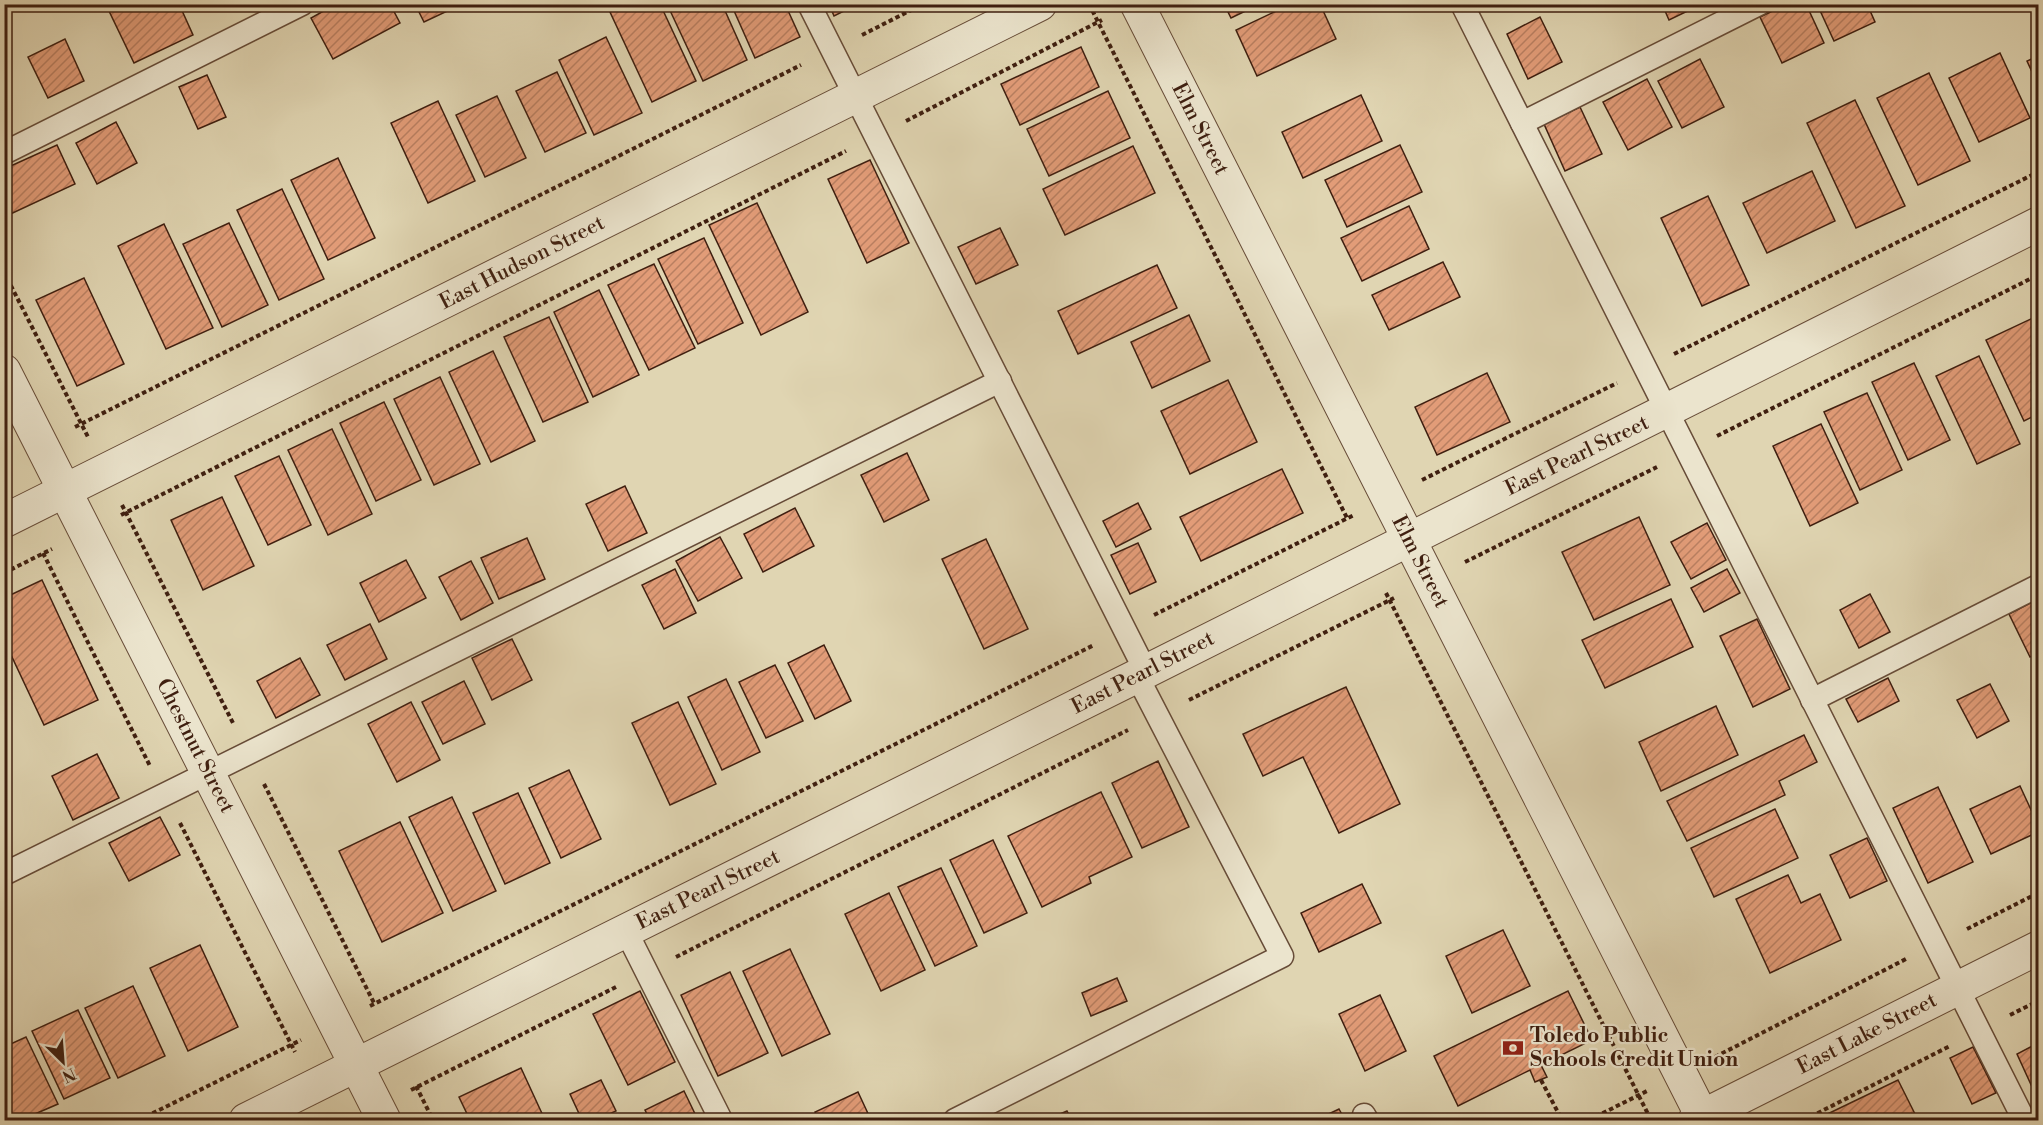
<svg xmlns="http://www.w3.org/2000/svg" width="2043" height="1125" font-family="'Libre Bodoni',serif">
<defs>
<pattern id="building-hatch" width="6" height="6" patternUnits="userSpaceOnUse" patternTransform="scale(1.5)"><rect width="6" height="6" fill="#e29c78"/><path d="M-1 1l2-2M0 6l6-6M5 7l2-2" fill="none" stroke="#b97f61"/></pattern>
</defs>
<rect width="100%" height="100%" fill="#e0d5b2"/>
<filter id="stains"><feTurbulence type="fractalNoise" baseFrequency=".00333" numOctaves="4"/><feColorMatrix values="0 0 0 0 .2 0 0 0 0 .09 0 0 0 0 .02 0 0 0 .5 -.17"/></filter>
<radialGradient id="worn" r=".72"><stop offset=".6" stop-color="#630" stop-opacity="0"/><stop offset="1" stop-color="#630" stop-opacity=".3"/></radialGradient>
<g fill="url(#building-hatch)" stroke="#3f1f10" stroke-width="1.5">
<path d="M123 4H179L193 35 134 63 109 11Z"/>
<path d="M336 4H390L400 23 333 59 311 18Z"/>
<path d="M415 4H454L456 7 424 22Z"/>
<path d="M626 4H660L696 81 652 102 610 12Z"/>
<path d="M667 4H722L747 60 703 81Z"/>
<path d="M731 4H785L800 37 755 58Z"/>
<path d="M829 4H858L834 16Z"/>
<path d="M1224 4H1260L1231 18Z"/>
<path d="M1291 4H1320L1336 39 1257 76 1236 30Z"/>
<path d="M1662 4H1702L1669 20Z"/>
<path d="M1787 4H1806L1824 43 1782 63 1760 17Z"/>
<path d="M1817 4H1867L1875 22 1834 41Z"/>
<path d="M1540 17 1562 62 1528 79 1507 34Z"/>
<path d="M606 37 642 113 594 135 559 60Z"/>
<path d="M65 39 84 81 48 98 28 57Z"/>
<path d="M1081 47 1099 87 1020 125 1001 84Z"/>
<path d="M2000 53 2030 118 1979 142 1949 78Z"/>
<path d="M2038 56V85L2027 61Z"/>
<path d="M1700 59 1724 107 1682 128 1658 81Z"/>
<path d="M557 72 586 133 545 152 516 91Z"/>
<path d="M1929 73 1970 161 1918 185 1877 98Z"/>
<path d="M207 75 226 117 198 129 179 87Z"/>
<path d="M1647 79 1672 127 1628 150 1603 102Z"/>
<path d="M1108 91 1130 138 1049 176 1027 129Z"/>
<path d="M1361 95 1382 141 1303 178 1282 132Z"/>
<path d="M497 96 526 158 485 177 456 115Z"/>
<path d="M1855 100 1905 206 1856 228 1807 123Z"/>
<path d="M438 101 475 181 428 203 391 123Z"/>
<path d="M1580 107 1602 154 1565 171 1544 124Z"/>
<path d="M116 122 137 163 97 184 76 143Z"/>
<path d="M57 145 75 184 4 217V169Z"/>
<path d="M1400 145 1422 192 1347 227 1325 180Z"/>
<path d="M1133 146 1155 193 1065 235 1043 189Z"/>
<path d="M338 158 375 238 328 260 291 180Z"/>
<path d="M870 160 909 243 867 263 828 179Z"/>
<path d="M1812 171 1835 221 1767 253 1743 203Z"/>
<path d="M282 189 324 279 279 300 237 210Z"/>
<path d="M1708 196 1749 285 1702 306 1661 218Z"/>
<path d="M757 203 808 312 761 335 709 225Z"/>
<path d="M1409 206 1429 249 1362 281 1341 238Z"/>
<path d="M229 223 268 305 222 327 183 244Z"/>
<path d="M164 224 213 328 166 349 118 246Z"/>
<path d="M1000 228 1018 265 976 284 958 247Z"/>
<path d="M704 238 743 323 698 344 658 259Z"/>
<path d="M1443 262 1460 297 1389 330 1372 295Z"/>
<path d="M654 264 695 348 649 370 608 285Z"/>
<path d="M1157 265 1177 308 1078 354 1058 311Z"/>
<path d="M84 278 124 364 77 386 36 300Z"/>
<path d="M599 290 639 375 593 397 554 312Z"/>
<path d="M1189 315 1210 361 1152 388 1131 342Z"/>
<path d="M549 317 588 402 543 422 504 337Z"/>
<path d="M2035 317 2038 324V414L2024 421 1986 340Z"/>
<path d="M493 351 535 441 491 462 449 372Z"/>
<path d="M1979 356 2020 444 1977 464 1936 376Z"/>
<path d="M1914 363 1950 440 1908 460 1872 382Z"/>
<path d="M1487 373 1510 422 1437 455 1415 407Z"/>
<path d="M440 377 480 464 434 485 394 399Z"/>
<path d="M1228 380 1257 442 1190 474 1161 411Z"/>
<path d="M1867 393 1902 470 1860 490 1824 412Z"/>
<path d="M384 402 421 480 376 501 340 423Z"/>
<path d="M1821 424 1858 503 1810 526 1773 446Z"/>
<path d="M332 429 372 514 328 535 288 450Z"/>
<path d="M907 453 929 500 884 522 861 475Z"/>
<path d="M279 456 311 525 268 545 235 476Z"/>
<path d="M1282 469 1303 513 1201 561 1180 517Z"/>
<path d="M625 486 647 533 608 551 586 504Z"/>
<path d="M222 497 254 566 203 590 171 520Z"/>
<path d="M1138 503 1151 529 1116 547 1103 521Z"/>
<path d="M795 508 814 546 763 572 744 534Z"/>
<path d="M1639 517 1670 585 1594 620 1562 552Z"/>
<path d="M1707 523 1726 560 1691 579 1671 542Z"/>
<path d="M720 537 742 578 698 601 676 561Z"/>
<path d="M527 538 545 579 499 599 481 558Z"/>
<path d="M986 539 1028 629 984 649 942 559Z"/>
<path d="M1138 543 1156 582 1130 594 1111 555Z"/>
<path d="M406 560 426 598 379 622 360 583Z"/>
<path d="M471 561 493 603 461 620 439 577Z"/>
<path d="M675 569 696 613 664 629 642 585Z"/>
<path d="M1727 569 1740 593 1704 612 1691 588Z"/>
<path d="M42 580 98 700 44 725 4 640V598Z"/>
<path d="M1870 594 1890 632 1859 648 1840 610Z"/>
<path d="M1671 599 1693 647 1605 688 1582 640Z"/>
<path d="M2038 599V653L2030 657 2009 614Z"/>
<path d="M1757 619 1790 689 1753 707 1720 636Z"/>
<path d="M370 624 387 659 345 680 327 645Z"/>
<path d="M512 639 532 680 492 700 472 658Z"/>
<path d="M824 645 851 701 815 719 788 663Z"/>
<path d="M300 658 320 695 276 718 257 681Z"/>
<path d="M775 665 803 721 766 738 739 682Z"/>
<path d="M1888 678 1899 701 1858 722 1846 699Z"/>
<path d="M726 679 760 752 722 770 688 697Z"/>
<path d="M464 681 485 724 443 744 422 702Z"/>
<path d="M1990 684 2009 721 1977 738 1957 700Z"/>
<path d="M1346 687 1400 804 1339 833 1303 757 1263 776 1243 734Z"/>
<path d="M411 702 440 760 397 782 368 724Z"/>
<path d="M678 702 716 784 670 805 632 723Z"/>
<path d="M1716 706 1738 755 1661 791 1639 742Z"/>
<path d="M1804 735 1817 762 1779 781 1785 795 1687 841 1667 801Z"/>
<path d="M97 754 119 798 73 820 52 776Z"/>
<path d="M1158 761 1189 827 1142 848 1112 783Z"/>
<path d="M569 770 601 839 561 858 529 788Z"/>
<path d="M2020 786 2038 825V832L1991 854 1970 809Z"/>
<path d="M1938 787 1973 862 1928 883 1893 808Z"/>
<path d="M1101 792 1132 857 1089 877 1091 883 1042 907 1008 836Z"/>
<path d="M518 793 550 863 505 884 473 813Z"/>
<path d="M452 797 496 891 453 911 409 817Z"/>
<path d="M1775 809 1798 858 1714 897 1691 848Z"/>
<path d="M160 817 180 855 129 881 109 843Z"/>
<path d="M400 822 443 913 382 942 339 851Z"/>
<path d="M1867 838 1887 881 1850 898 1830 855Z"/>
<path d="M993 840 1027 913 984 933 950 860Z"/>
<path d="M941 868 977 946 935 966 898 887Z"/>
<path d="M1788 875 1801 903 1820 894 1841 940 1770 973 1736 899Z"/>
<path d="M1362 884 1381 923 1319 952 1301 913Z"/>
<path d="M889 893 925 970 881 991 845 914Z"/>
<path d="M1503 930 1530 986 1472 1013 1446 956Z"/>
<path d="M200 945 238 1027 188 1051 150 968Z"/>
<path d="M790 949 830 1034 782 1056 743 971Z"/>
<path d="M730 972 768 1053 718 1076 681 995Z"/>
<path d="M1117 978 1127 1001 1091 1016 1082 993Z"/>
<path d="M133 986 165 1056 118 1078 85 1008Z"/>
<path d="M640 991 675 1062 628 1085 593 1014Z"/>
<path d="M1568 991 1592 1040 1541 1065 1547 1077 1535 1082 1530 1070 1458 1106 1434 1056Z"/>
<path d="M1380 995 1406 1051 1365 1071 1339 1014Z"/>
<path d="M78 1010 110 1078 64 1099 32 1031Z"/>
<path d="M26 1037 58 1104 21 1120H10L4 1109V1047Z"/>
<path d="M2038 1043V1100L2017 1054Z"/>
<path d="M1973 1047 1996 1093 1972 1104 1950 1058Z"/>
<path d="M521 1068 545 1120H470L459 1097Z"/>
<path d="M601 1080 616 1111 596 1120H582L570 1094Z"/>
<path d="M1898 1080 1918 1120H1815Z"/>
<path d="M684 1091 698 1120H650L645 1110Z"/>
<path d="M858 1092 871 1120H819L815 1112Z"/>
<path d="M1339 1109 1345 1120H1316Z"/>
<path d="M1067 1111 1072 1120H1046Z"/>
</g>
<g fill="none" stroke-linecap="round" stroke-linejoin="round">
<defs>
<g id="service">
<path d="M809 4 1146 672"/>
<path d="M1462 4 2024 1120"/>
<path d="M1522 123 1759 4"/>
<path d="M4 153 302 4"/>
<path d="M1812 700 2038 586"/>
<path d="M4 874 1000 381"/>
<path d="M626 931 721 1120"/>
<path d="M1364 1115 1367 1120"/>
<path d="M955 1120 1282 956 1137 676"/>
</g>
<g id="minor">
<path d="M1137 4 1704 1120"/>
<path d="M4 371 384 1120"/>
<path d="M4 521 1040 4"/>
<path d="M246 1120 1137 676 2038 224"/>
<path d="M1695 1120 2038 948"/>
</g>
</defs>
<use href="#service" stroke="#674c38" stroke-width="25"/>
<use href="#minor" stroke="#674c38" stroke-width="35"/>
<g stroke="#3f1f10" stroke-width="4" stroke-dasharray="4.5 3" stroke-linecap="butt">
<path d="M1089 4 1348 520"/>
<path d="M862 35 923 4"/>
<path d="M906 121 1102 20"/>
<path d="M4 272 88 437"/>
<path d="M1674 354 2038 172"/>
<path d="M75 427 801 65"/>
<path d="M1717 436 2038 275"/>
<path d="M1422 480 1617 383"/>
<path d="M122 505 233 723"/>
<path d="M121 515 846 151"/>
<path d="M43 553 150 766"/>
<path d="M1465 562 1657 467"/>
<path d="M4 573 52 549"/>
<path d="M1386 593 1651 1120"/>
<path d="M1154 615 1354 515"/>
<path d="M1189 700 1394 598"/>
<path d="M264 784 375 1005"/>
<path d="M180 823 295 1052"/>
<path d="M1967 929 2038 893"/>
<path d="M676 957 1128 730"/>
<path d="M370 1006 1094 645"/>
<path d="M2010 1015 2038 1001"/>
<path d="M1715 1057 1906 959"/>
<path d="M1541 1080 1562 1120"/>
<path d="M416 1086 433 1120"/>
<path d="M411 1090 616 987"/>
<path d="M139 1120 301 1040"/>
<path d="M1589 1120 1647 1091"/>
<path d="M1804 1120 1950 1046"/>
</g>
<use href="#service" stroke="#ebe4cd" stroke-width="22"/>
<use href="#minor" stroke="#ebe4cd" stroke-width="33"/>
</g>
<defs>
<symbol id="bank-bare" viewBox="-9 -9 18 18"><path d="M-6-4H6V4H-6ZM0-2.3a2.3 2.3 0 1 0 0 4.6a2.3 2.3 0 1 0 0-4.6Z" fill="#8f2418" stroke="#ebe4cd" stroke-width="2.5" paint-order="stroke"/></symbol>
</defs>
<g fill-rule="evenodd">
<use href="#bank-bare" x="1498" y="1033" width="30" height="30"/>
</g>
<g text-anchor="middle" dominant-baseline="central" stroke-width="4.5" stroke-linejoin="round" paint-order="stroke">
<g font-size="21" fill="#3f1f10" stroke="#ebe4cd">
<text transform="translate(1200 129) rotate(63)">Elm Street</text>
<text transform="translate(522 263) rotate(-27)">East Hudson Street</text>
<text transform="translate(1577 456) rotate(-26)">East Pearl Street</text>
<text transform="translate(1420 562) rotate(63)">Elm Street</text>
<text transform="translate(1143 673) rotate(-27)">East Pearl Street</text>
<text transform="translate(195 746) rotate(63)">Chestnut Street</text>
<text transform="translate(708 890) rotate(-26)">East Pearl Street</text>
<text transform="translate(1867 1034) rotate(-27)">East Lake Street</text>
</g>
<g font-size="21" font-weight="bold" fill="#3f1f10" stroke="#ebe4cd" text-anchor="start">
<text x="1530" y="1036">Toledo Public<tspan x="1530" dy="24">Schools Credit Union</tspan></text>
</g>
</g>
<rect width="2043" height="1125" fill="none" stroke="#e0d5b2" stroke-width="24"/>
<rect x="6" y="6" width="2031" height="1113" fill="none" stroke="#3f1f10" stroke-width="3"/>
<rect x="12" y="12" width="2019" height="1101" fill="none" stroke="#3f1f10" stroke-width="1.5"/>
<g transform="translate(63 1062) rotate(155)" stroke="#ebe4cd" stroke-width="4.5" paint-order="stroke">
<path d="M0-4.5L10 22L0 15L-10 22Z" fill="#3f1f10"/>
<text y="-9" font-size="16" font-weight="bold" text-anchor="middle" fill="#3f1f10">N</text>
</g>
<rect width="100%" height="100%" filter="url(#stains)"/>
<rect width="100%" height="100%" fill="url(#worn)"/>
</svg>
